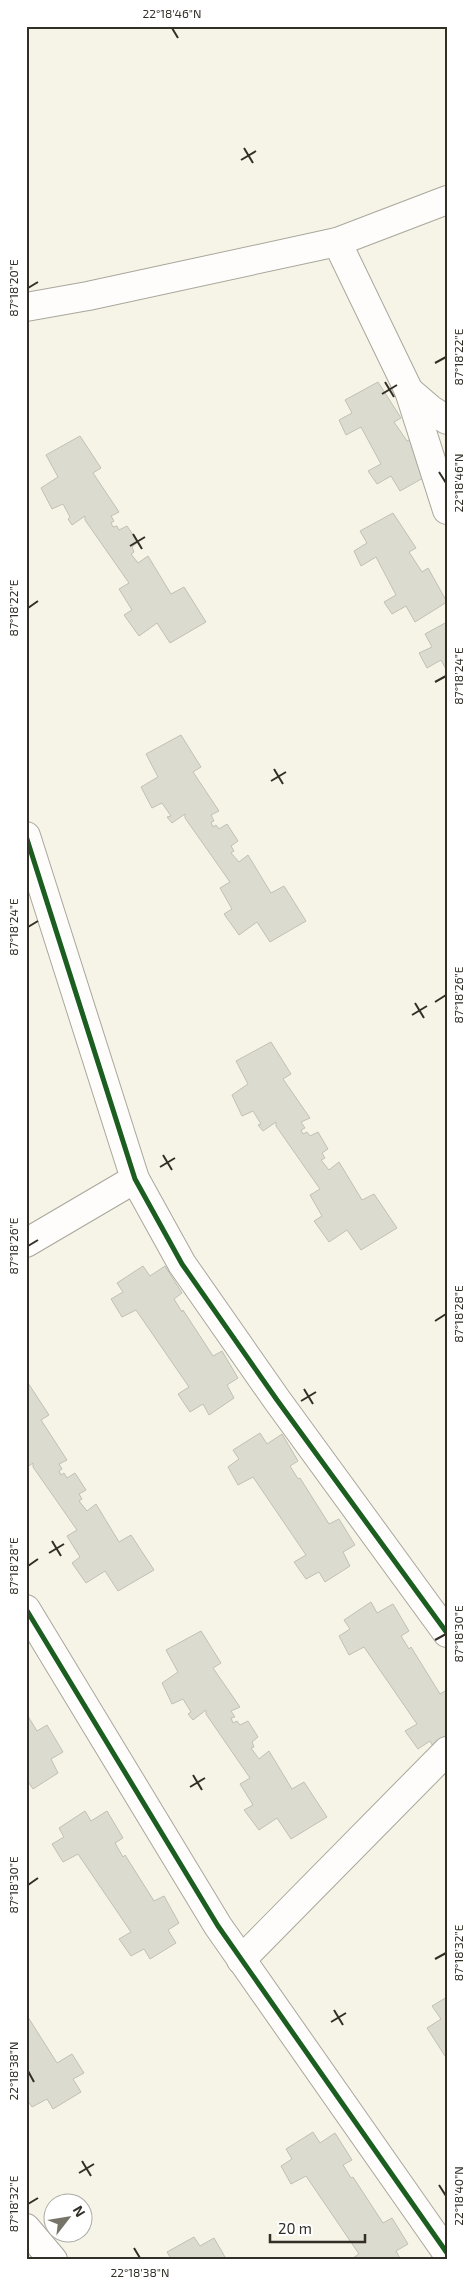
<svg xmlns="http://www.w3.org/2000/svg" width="473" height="2286" font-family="'Exo 2',sans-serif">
<rect width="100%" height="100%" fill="#f6f4e6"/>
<g fill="#dcdbd0" stroke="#c2c0b5">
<path d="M378 382 401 418 394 422 407 441 413 438 432 473 400 491 391 476 377 484 368 471 381 464 361 427 346 435 339 420 352 413 345 400Z"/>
<path d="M80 436 101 468 93 473 119 512 111 516 114 521 111 523 113 527 117 526 119 530 127 526 138 542 132 547 134 552 131 554 138 563 148 556 171 594 184 587 206 622 170 643 157 623 139 636 124 615 132 610 119 589 129 583 85 520V516L72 525 68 519 70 517 63 504 52 509 41 488 58 477 46 455Z"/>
<path d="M393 513 416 548 409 552 422 572 428 568 447 602 415 622 406 606 392 614 384 602 396 595 376 557 361 566 354 551 367 543 360 531Z"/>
<path d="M447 622V671L441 660 427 668 419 653 432 647 425 634Z"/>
<path d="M181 735 201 767 193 772 219 811 211 815 214 821 211 822 213 827 216 825 219 829 227 824 238 841 231 846 234 851 231 853 239 862 248 855 271 893 284 886 306 921 270 942 257 922 239 935 224 914 232 909 220 888 230 882 185 818V814L172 823 167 817 171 816 162 803 152 808 141 787 158 777 146 754Z"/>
<path d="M271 1042 291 1074 283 1079 310 1118 301 1122 305 1128 301 1130 303 1134 307 1132 310 1136 318 1132 328 1149 322 1153 325 1158 321 1160 329 1170 339 1162 362 1200 374 1194 397 1228 361 1250 347 1230 329 1242 314 1221 322 1216 310 1195 320 1189 276 1126V1122L263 1131 258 1125 261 1124 253 1111 242 1116 232 1095 248 1084 236 1061Z"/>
<path d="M143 1266 150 1276 165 1266 182 1293 174 1299 182 1312 183 1310 213 1356 222 1351 238 1378 227 1385 234 1398 209 1415 203 1404 190 1412 178 1394 189 1387 136 1310 122 1317 111 1299 123 1292 117 1283Z"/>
<path d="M28 1383 49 1415 41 1420 67 1460 59 1464 62 1469 59 1471 61 1475 64 1473 67 1478 75 1473 86 1490 79 1494 82 1499 79 1501 87 1511 96 1504 119 1542 131 1535 154 1570 118 1591 105 1571 86 1583 72 1563 80 1557 67 1536 77 1530 33 1467V1463L26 1468V1384Z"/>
<path d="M260 1433 267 1444 282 1434 298 1461 290 1466 298 1479 300 1478 329 1524 339 1519 355 1545 343 1552 350 1566 325 1582 319 1572 306 1579 294 1562 306 1555 253 1477 238 1485 228 1467 239 1459 233 1450Z"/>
<path d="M371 1602 377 1613 393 1604 409 1631 401 1636 409 1649 411 1647 440 1694 447 1690V1745L436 1752 430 1741 418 1749 405 1731 417 1724 364 1647 349 1655 339 1636 350 1629 344 1620Z"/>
<path d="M201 1631 221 1663 213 1668 240 1707 231 1711 235 1717 231 1718 233 1723 237 1721 240 1725 248 1721 258 1737 252 1742 254 1747 251 1748 259 1759 269 1751 292 1789 304 1782 327 1817 291 1839 277 1818 259 1830 244 1810 253 1805 240 1784 250 1778 206 1714V1710L193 1720 188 1714 191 1712 183 1699 172 1704 162 1683 178 1672 166 1650Z"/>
<path d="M26 1713 37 1731 47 1725 63 1752 51 1759 58 1773 33 1789 26 1779Z"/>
<path d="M85 1811 91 1821 107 1811 123 1838 115 1843 123 1857 125 1855 154 1901 164 1896 179 1923 168 1930 176 1943 150 1959 144 1949 131 1956 119 1939 131 1932 78 1854 63 1862 52 1844 64 1837 59 1828Z"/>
<path d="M447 1997V2055L445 2056 427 2028 441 2019 432 2006Z"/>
<path d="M26 2014 57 2063 72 2054 84 2073 73 2079 81 2092 53 2109 47 2099 32 2107 26 2099Z"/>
<path d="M313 2132 320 2143 335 2133 352 2160 343 2165 351 2178 353 2177 383 2223 392 2218 408 2244 396 2251 401 2260H350L359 2254 306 2176 291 2184 281 2166 292 2159 286 2149Z"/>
<path d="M194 2237 200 2246 214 2238 225 2257 219 2260H172L167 2252Z"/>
</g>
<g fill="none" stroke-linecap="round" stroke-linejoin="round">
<defs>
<g id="minor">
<path d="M337 242 409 391 430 409 447 420"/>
<path d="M409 391 447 510"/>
<path d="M26 836 135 1179 182 1264 277 1400 447 1633"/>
<path d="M26 1243 135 1179"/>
<path d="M26 1609 218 1926 447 2253"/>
<path d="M241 1960 447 1751"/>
<path d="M26 2228 53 2260"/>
</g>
<path id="tertiary" d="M26 307 88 296 337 242 447 200"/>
</defs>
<use href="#minor" stroke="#a9a79c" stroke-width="30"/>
<use href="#tertiary" stroke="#a9a79c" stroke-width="30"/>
<use href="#minor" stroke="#fefdfb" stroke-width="28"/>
<use href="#tertiary" stroke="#fefdfb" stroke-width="28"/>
<defs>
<g id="cycleway">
<path d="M26 836 135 1179 182 1264 277 1400 447 1633"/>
<path d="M26 1609 218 1926 447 2253"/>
</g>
</defs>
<use href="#cycleway" stroke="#fff" stroke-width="8"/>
<use href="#cycleway" stroke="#1b5e20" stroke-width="5"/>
</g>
<path fill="none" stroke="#312f26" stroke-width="2" d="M172 28 178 38M244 148 253 163M241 160 256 151M28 288 38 282M435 363 446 357M385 382 394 397M382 394 397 385M439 472 446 483M133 534 142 549M130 546 145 537M28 608 38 601M435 682 446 676M274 769 283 784M271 781 286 772M28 927 38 921M435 1002 446 995M415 1003 424 1018M412 1015 427 1006M163 1155 172 1170M160 1167 175 1158M28 1246 38 1240M435 1321 446 1314M304 1389 313 1404M301 1401 316 1392M52 1541 61 1556M49 1553 64 1544M28 1566 38 1559M435 1640 446 1634M193 1775 202 1790M190 1787 205 1778M28 1885 38 1878M435 1959 446 1953M334 2010 343 2025M331 2022 346 2013M28 2071 34 2082M82 2161 91 2176M79 2173 94 2164M439 2185 446 2196M28 2204 38 2198M134 2248 140 2258"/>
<rect width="473" height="2286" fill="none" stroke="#ffffff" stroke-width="55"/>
<g transform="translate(68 2218) rotate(59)"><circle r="24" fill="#ffffff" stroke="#adaca8"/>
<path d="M0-4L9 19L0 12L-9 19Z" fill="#767469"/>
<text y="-8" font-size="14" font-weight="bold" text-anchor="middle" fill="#312f26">N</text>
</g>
<path d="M270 2234v8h95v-8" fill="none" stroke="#312f26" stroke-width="2.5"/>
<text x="278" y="2234" font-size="15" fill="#312f26" stroke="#ffffff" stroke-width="4" paint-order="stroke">20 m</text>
<rect x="28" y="28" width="418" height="2230" fill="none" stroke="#312f26" stroke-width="2"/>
<g font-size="12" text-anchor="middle" fill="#312f26">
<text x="172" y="18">22°18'46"N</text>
<text transform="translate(14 288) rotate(-90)" y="4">87°18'20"E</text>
<text transform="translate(459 357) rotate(-90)" y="4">87°18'22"E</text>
<text transform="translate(459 483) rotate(-90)" y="4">22°18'46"N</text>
<text transform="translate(14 608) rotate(-90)" y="4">87°18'22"E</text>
<text transform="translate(459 676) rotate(-90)" y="4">87°18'24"E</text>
<text transform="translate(14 927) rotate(-90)" y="4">87°18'24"E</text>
<text transform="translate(459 995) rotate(-90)" y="4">87°18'26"E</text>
<text transform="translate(14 1246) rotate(-90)" y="4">87°18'26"E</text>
<text transform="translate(459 1314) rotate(-90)" y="4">87°18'28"E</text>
<text transform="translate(14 1566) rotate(-90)" y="4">87°18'28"E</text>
<text transform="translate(459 1634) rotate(-90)" y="4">87°18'30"E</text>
<text transform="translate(14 1885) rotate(-90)" y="4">87°18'30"E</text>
<text transform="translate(459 1953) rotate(-90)" y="4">87°18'32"E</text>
<text transform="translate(14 2071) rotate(-90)" y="4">22°18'38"N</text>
<text transform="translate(459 2196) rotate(-90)" y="4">22°18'40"N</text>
<text transform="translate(14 2204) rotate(-90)" y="4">87°18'32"E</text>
<text x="140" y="2277">22°18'38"N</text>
</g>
</svg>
